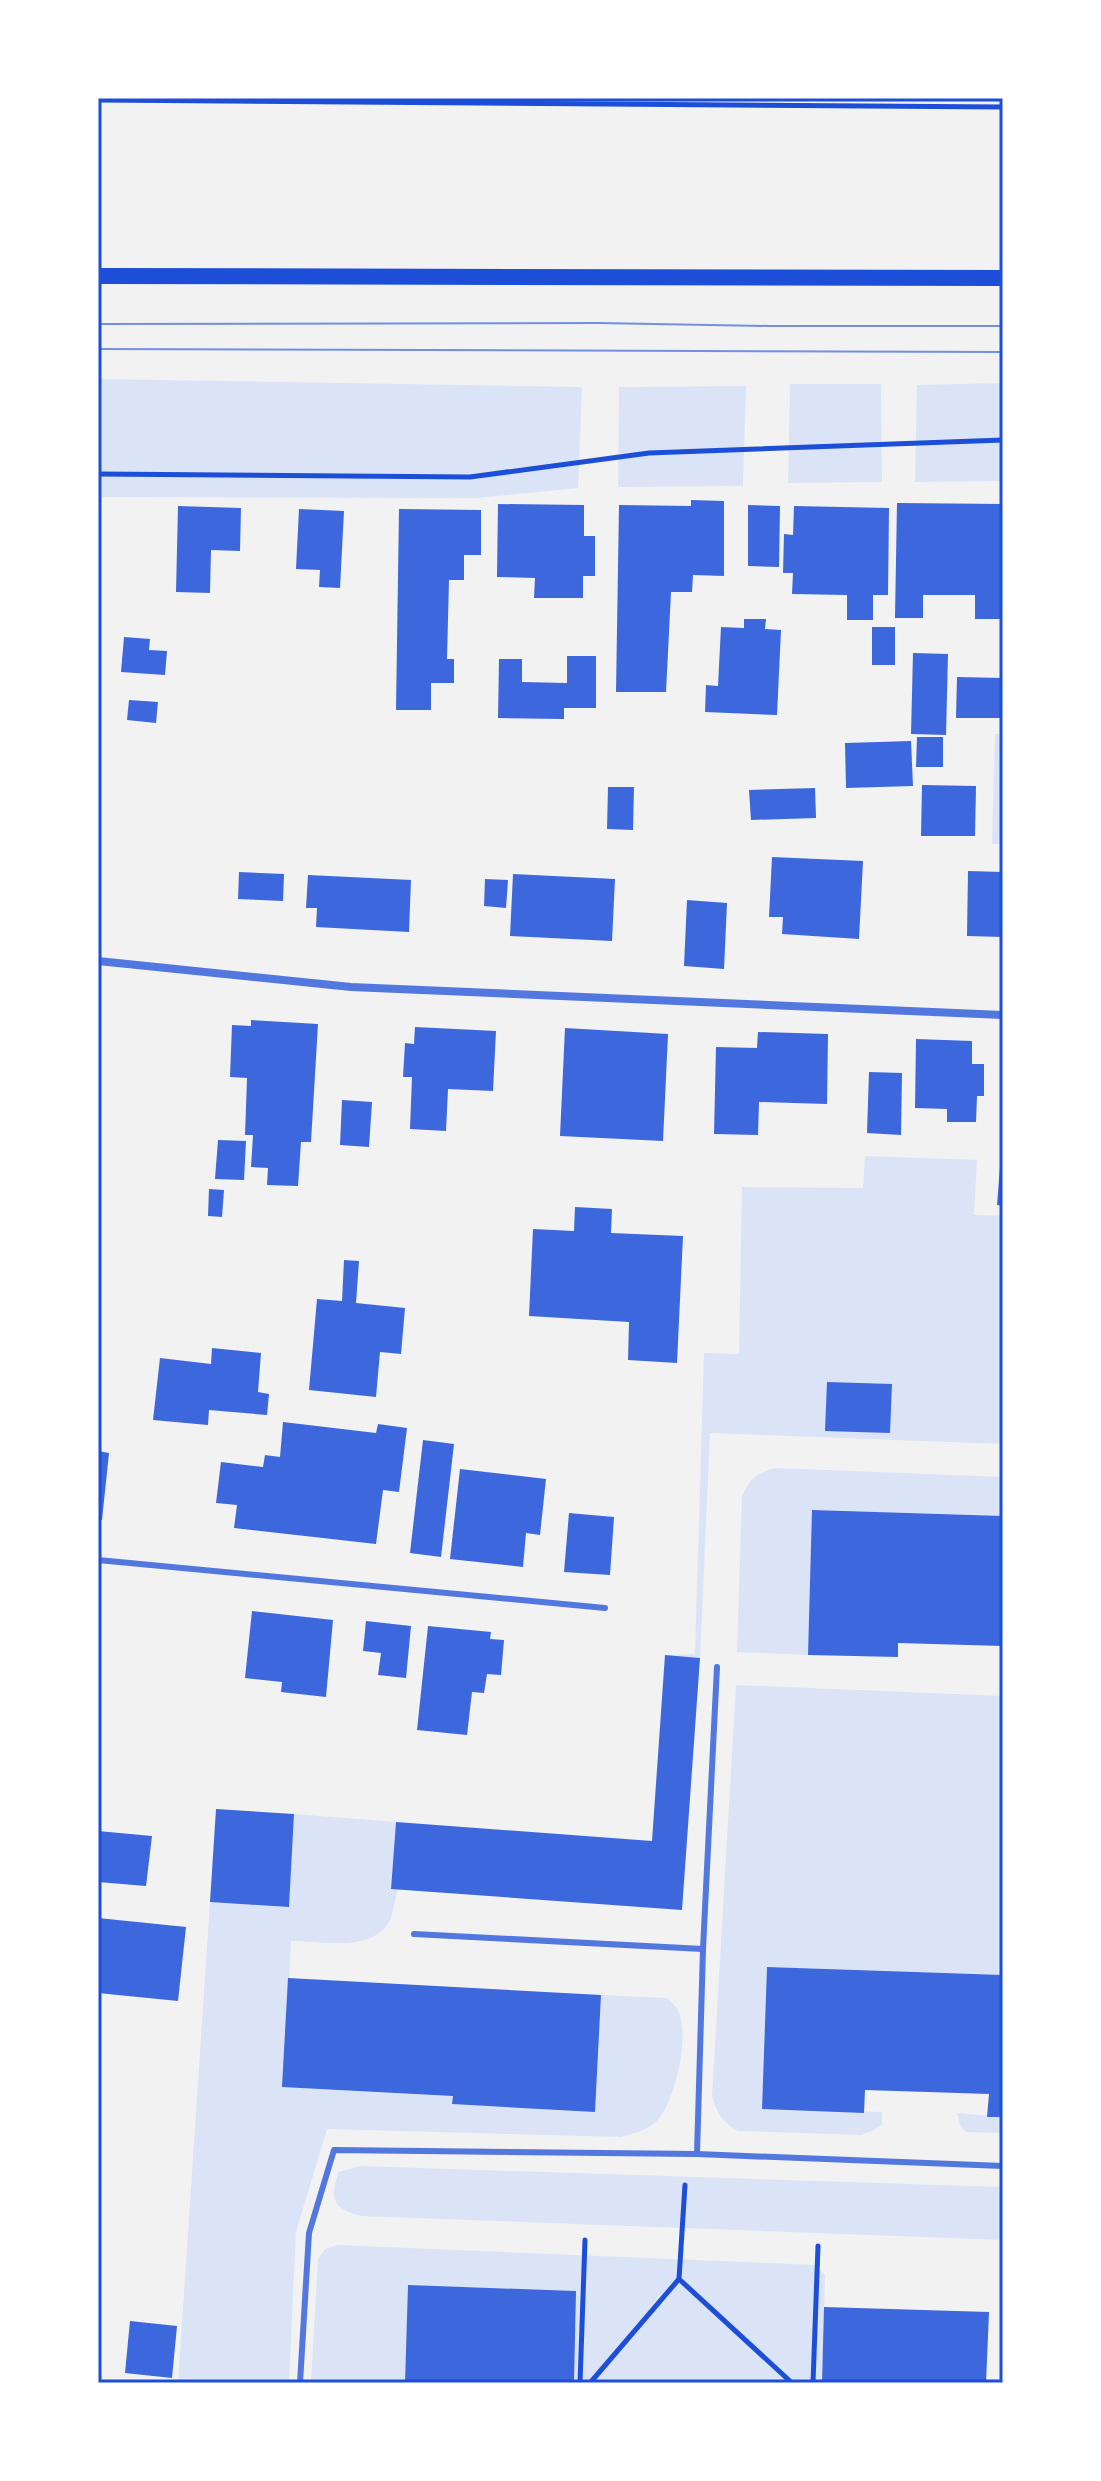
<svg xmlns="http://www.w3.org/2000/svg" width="1101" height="2481" font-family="Raleway,sans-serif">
<rect width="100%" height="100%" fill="#f2f2f2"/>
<g fill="#dbe4f7">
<path d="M98 379 582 387 578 488 477 498 98 497Z"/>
<path d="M1003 383V481L915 482 917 385Z"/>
<path d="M790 384H881L882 482 788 483Z"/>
<path d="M746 386 743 486 618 487 619 387Z"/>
<path d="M995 734H1003V844H992Z"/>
<path d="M865 1156 977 1160 974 1215 1003 1216V1444L710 1433 700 1658 666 1655 695 1654 704 1353 739 1354 742 1187 863 1188Z"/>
<path d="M776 1468 1003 1477V1516L813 1510 808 1655 737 1652 742 1497C749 1478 757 1473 776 1468Z"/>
<path d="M736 1685 1003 1696V1975L767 1967 762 2109 882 2112V2124L874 2130 861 2135 738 2131C723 2123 716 2112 712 2096Z"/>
<path d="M294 1814 396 1822 391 1888 398 1889C395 1898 394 1911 390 1920 374 1953 321 1941 291 1941L283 2087 453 2096V2104L595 2111 601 1995 667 1998C672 2003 677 2007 679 2013 689 2038 676 2096 660 2117 650 2130 635 2133 621 2137L327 2129 296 2232 289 2383H178L210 1902 289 1907Z"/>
<path d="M957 2113 1003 2117V2133L966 2132 960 2125Z"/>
<path d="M360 2166 1003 2187V2240L361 2216C334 2209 328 2199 339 2172Z"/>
<path d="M337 2245 816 2265 825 2275 822 2383H574L576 2291 409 2285 405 2383H311L318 2259 325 2249Z"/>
</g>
<g fill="#3d67dc">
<path d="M691 500 724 501V576L693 575 692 592H671L666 692H616L619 505 691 506Z"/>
<path d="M897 503 1003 504V619H975V595H923V618H895Z"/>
<path d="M498 504 584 505V536H595V576H583V598H534L535 578 497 577Z"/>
<path d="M748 505 780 506 779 567 748 566Z"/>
<path d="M178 506 241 508 240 551 211 550 210 593 176 592Z"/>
<path d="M794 506 889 508 888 595H873V620H847V595L792 594 793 573H783L784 534 793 535Z"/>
<path d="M299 509 344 511 340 588 319 587 320 570 296 569Z"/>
<path d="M399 509 481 510V555H464V580H449L447 659H454V683H431V710H396Z"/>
<path d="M744 619H766L765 629 781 630 777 715 705 712 706 685 718 686 721 627 744 628Z"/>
<rect x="872" y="627" width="23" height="38"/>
<path d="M124 637 150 639 149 650 167 651 165 675 121 672Z"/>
<path d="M913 653 948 654 946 735 911 734Z"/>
<path d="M567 656H596V708H564V719L498 718 499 659H522V682L567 683Z"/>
<path d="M957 677 1003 678V718H956Z"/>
<path d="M129 700 158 702 156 723 127 720Z"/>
<path d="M917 737H943V767H916Z"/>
<path d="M911 741 913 786 846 788 845 743Z"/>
<path d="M922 785 976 786 975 836H921Z"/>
<path d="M608 787H634L633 830 607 829Z"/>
<path d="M815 788 816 818 751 820 749 790Z"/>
<path d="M772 857 863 861 859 939 782 934 783 917H769Z"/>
<path d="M968 871 1003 872V937L967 936Z"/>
<path d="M239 872 284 874 283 901 238 899Z"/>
<path d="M513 874 615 879 612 941 510 936Z"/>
<path d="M308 875 411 880 409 932 316 927 317 908H306Z"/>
<path d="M485 879 508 880 506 908 484 906Z"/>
<path d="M687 900 727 903 724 969 684 966Z"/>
<path d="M251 1020 318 1024 311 1142H301L298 1186 267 1185 268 1168 251 1167 253 1135H245L247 1078 230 1077 232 1025 251 1026Z"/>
<path d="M415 1027 496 1031 493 1091 448 1089 446 1131 410 1129 412 1077H403L405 1043 414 1044Z"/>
<path d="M565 1028 668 1034 663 1141 560 1136Z"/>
<path d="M758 1032 828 1034 827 1104 759 1102 758 1135 714 1134 716 1047 757 1048Z"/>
<path d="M916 1039 972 1041V1064H984V1096H977L976 1122H947V1109L915 1108Z"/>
<path d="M869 1072 902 1073 901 1135 867 1133Z"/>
<path d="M342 1100 372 1102 369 1147 340 1145Z"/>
<path d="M218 1140 246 1141 244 1180 215 1179Z"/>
<path d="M1001 1154H1003V1206L997 1205Z"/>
<path d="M209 1189 224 1190 222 1217 208 1216Z"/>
<path d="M575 1207 612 1209 611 1233 683 1236 677 1363 628 1360 629 1322 529 1316 533 1229 574 1231Z"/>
<path d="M344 1260 359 1261 356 1303 405 1308 401 1354 380 1352 376 1397 309 1390 317 1299 342 1301Z"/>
<path d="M212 1348 261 1353 258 1392 269 1394 267 1415 209 1410 208 1425 153 1420 160 1358 211 1364Z"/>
<path d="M827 1382 892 1384 890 1433 825 1431Z"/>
<path d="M283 1422 376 1433 378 1424 407 1428 399 1492 383 1490 376 1544 234 1528 237 1505 216 1503 221 1462 263 1467 265 1455 280 1457Z"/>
<path d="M423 1440 454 1444 441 1557 410 1553Z"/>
<path d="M98 1451 109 1453 102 1520 98 1519Z"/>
<path d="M460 1469 546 1479 540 1535 526 1533 523 1567 450 1559Z"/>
<path d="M812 1510 1003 1516V1646L898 1643V1657L808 1655Z"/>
<path d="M569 1513 614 1517 610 1575 564 1572Z"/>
<path d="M252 1611 333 1620 326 1697 281 1692 282 1682 245 1678Z"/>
<path d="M366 1621 411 1626 406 1678 378 1675 381 1653 363 1651Z"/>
<path d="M428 1626 491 1632 490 1639 504 1640 501 1675 487 1674 484 1693 472 1692 467 1735 417 1730Z"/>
<path d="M665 1655 700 1658 682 1910 391 1889 396 1822 652 1841Z"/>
<path d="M216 1809 294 1814 289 1907 210 1902Z"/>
<path d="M98 1831 152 1836 146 1886 98 1882Z"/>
<path d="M98 1918 186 1927 178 2001 98 1993Z"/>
<path d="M767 1967 1003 1975V2117H987L989 2094 865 2090 864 2113 762 2109Z"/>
<path d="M288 1978 601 1995 595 2112 452 2104 453 2096 282 2087Z"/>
<path d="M408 2285 576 2291 574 2383H405Z"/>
<path d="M824 2307 989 2312 986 2383H822Z"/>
<path d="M130 2321 177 2326 172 2378 125 2373Z"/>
</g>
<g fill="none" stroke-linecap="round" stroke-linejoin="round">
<g stroke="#1d4ed8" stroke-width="5">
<path d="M98 100 1003 107"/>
<path d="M98 474 470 477 649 453 1003 440"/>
<path d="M679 2279 792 2383"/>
<path d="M580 2383 585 2240"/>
<path d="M590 2383 679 2279 685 2185"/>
<path d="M813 2383 818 2246"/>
</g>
<g stroke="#5277de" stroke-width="6">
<path d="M98 1560 605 1608"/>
<path d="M414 1934 703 1949"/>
<path d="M697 2154 703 1949 717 1667"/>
<path d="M300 2383 309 2233 334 2150 697 2154 1003 2166"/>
</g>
<path stroke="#5277de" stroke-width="8" d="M98 961 351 987 1003 1015"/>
<path stroke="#1d4ed8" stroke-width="16" d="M98 276 1003 278"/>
<g stroke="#7290e2" stroke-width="2">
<path d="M98 324 599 323 770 326H1003"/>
<path d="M98 349 1003 352"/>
</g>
</g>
<rect width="1101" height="2481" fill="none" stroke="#ffffff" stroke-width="200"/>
<rect x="100" y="100" width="901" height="2281" fill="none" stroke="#1d4ed8" stroke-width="3"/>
</svg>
